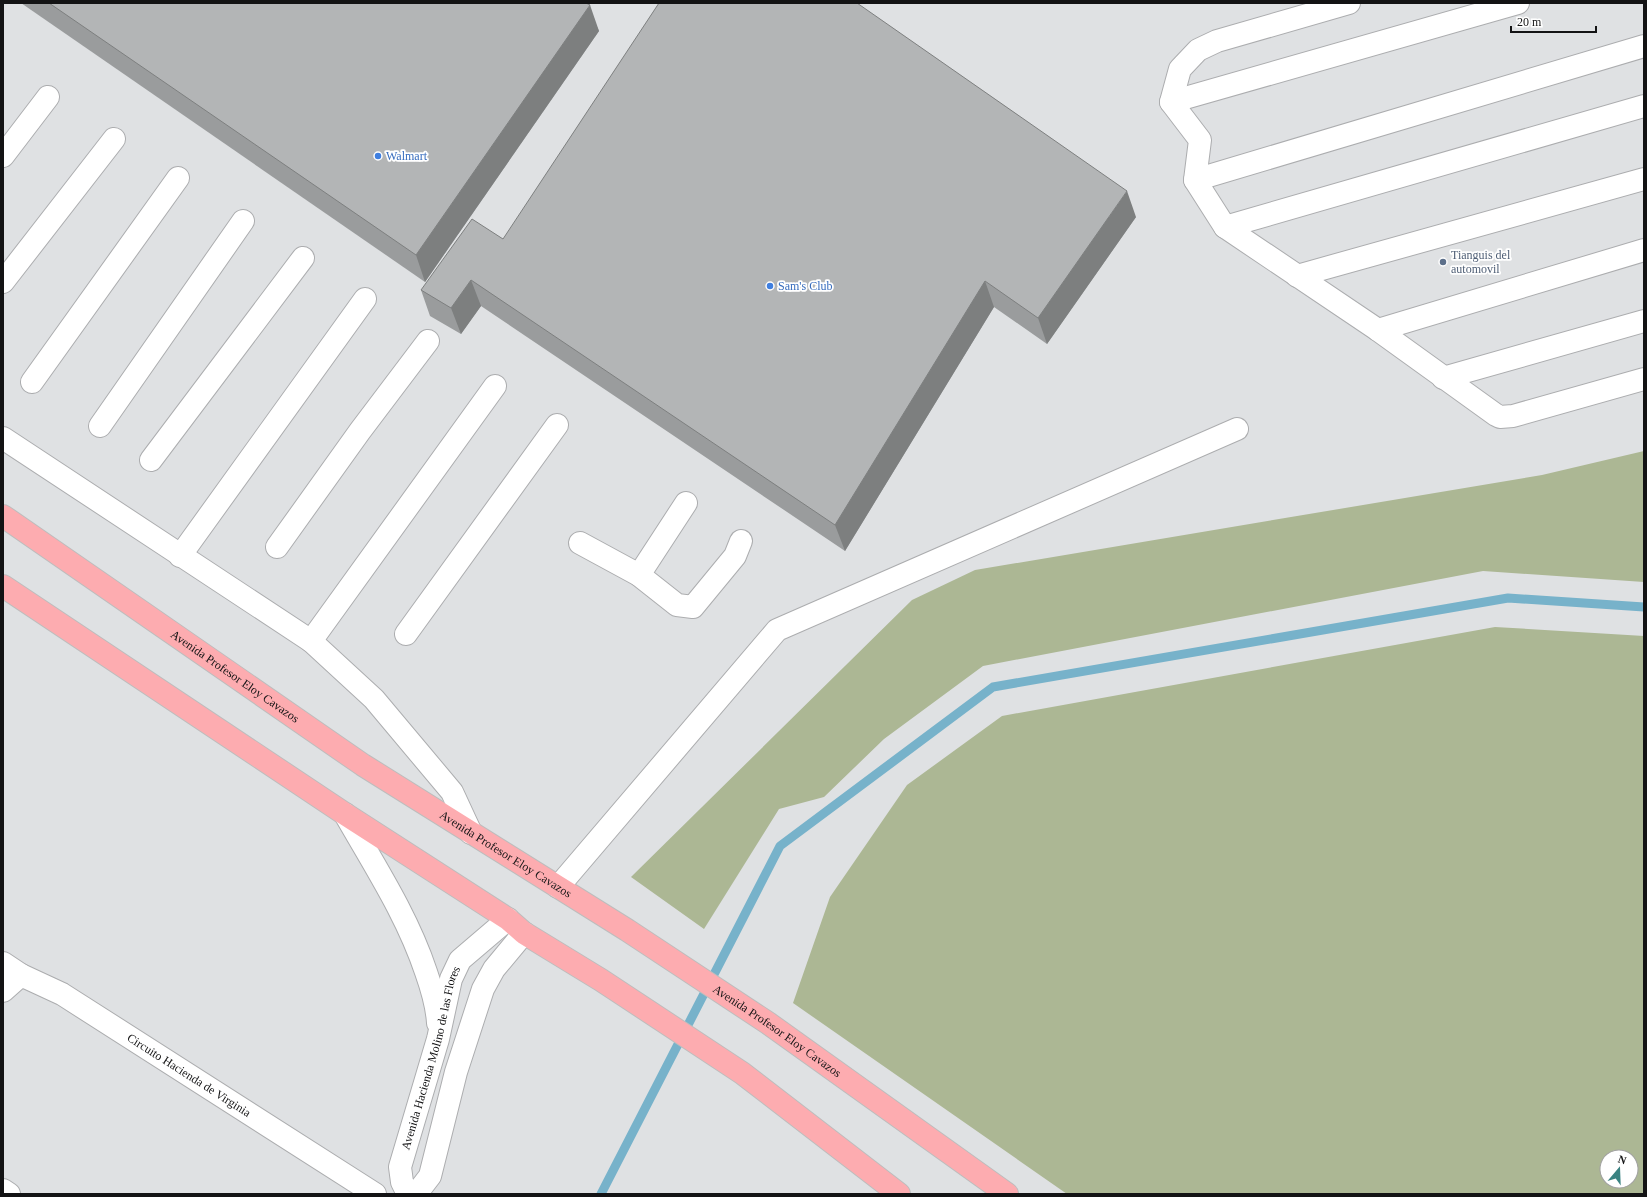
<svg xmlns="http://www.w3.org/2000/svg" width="1647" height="1197" font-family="Georgia,serif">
<rect width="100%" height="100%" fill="#dfe1e3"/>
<g fill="#acb794" fill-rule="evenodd">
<path d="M1644 451V582L1483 571 983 666 884 739 824 797 779 809 704 929 631 877 912 600 975 570 1542 475Z"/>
<path d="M1495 627 1644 636V1194H1067L793 1003 830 897 907 785 1002 716ZM1607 1157H1631V1181H1607Z"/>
</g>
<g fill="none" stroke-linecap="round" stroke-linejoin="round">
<path stroke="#77b2ca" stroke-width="9" d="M601 1194 780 846 993 687 1508 598 1644 607"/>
<defs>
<g id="minor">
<path d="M1349 3 1217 41 1198 50 1180 69 1171 102 1200 140 1195 180 1225 227 1378 330 1496 415 1500 417 1513 416 1644 379"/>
<path d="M1171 102 1518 3"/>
<path d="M3 156 48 97"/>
<path d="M1195 180 1644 46"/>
<path d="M1225 227 1644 106"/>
<path d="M1297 276 1644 179"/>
<path d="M3 282 114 139"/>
<path d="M1378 330 1644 250"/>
<path d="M1443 378 1644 321"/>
<path d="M32 382 178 178"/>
<path d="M100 426 243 221"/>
<path d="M3 438 311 641 374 699 452 792 471 833"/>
<path d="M151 460 303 258"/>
<path d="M580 543 639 575 677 605 693 607 735 556 741 541"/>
<path d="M277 547 360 431 428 341"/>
<path d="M180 556 365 299"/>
<path d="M639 575 686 503"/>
<path d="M406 634 557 425"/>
<path d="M311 641 495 386"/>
<path d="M345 814C374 865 407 915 426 972 432 989 437 1005 438 1023"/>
<path d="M558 887 777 630 1237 429"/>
<path d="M3 963 21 975"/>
<path id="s1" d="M3 991 21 975 62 994 375 1194"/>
<path d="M3 1190 9 1194"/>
<path id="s2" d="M408 1194 402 1182 400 1167 438 1039 451 979 460 960 508 919"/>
<path d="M413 1194 420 1189 430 1176 456 1072 483 989 494 969 524 933"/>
</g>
<g id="major">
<path id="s3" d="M3 516 363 765 627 930 768 1023 1007 1194"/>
<path d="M3 586 345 814 508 919 524 933 601 980 742 1073 899 1194"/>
</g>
</defs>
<use href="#minor" stroke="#acadaf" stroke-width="24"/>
<use href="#major" stroke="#bdbdbd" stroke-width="24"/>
<use href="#minor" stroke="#fff" stroke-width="22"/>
<use href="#major" stroke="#fdacb0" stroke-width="22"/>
</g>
<g fill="#9a9c9d">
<path d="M21 3H586L599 31 425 282Z"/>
<path d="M1136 217 1047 344 994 307 845 551 481 306 461 334 430 316 421 290 503 239Z"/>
</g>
<g fill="#7d7f7f">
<path d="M590 5 599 31 425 282 416 255Z"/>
<path d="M1127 191 1136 217 1047 344 1038 318Z"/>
<path d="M471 280 481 306 461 334 451 308Z"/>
<path d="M985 281 994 307 845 551 835 525Z"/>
</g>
<g fill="#b3b5b6" stroke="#7d7f7f">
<path d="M49 3H586L590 5 416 255Z"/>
<path d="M659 3H857L1127 191 1038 318 985 281 835 525 471 280 451 308 421 290 472 219 503 239Z"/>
</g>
<g fill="#3f7fe0" stroke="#fff" stroke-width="1.5">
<circle cx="378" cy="156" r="4"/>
<circle cx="770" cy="286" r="4"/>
</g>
<circle fill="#5c6f8a" stroke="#fff" stroke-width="1.5" cx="1443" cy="262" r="4"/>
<g text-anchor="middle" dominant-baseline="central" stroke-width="3.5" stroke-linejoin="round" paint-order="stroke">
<g font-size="12" fill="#366cbe" stroke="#fff" text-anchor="start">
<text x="386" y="156">Walmart</text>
<text x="778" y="286">Sam's Club</text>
</g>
<g font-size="12" fill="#4e5e75" stroke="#fff" text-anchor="start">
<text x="1451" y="255">Tianguis del<tspan x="1451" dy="14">automovil</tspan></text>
</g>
<g font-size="12" fill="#131314" stroke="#fff">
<text stroke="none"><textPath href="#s3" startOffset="282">Avenida Profesor Eloy Cavazos</textPath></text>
<text stroke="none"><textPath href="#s3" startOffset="606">Avenida Profesor Eloy Cavazos</textPath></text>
<text stroke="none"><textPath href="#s3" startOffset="930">Avenida Profesor Eloy Cavazos</textPath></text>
<text stroke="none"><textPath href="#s2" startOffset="142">Avenida Hacienda Molino de las Flores</textPath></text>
<text stroke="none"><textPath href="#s1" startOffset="220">Circuito Hacienda de Virginia</textPath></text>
</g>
</g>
<rect width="1647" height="1197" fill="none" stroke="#131314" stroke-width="8"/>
<g transform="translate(1619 1169) rotate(19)"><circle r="19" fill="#ffffff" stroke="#a1a1a1"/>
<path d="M0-3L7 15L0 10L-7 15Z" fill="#3a8382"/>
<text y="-6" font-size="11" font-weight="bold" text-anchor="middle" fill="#131314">N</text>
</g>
<path d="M1511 26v6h85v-6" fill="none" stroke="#131314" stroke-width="2"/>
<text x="1517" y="26" font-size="12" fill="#131314" stroke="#ffffff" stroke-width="3" paint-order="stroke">20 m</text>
</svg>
